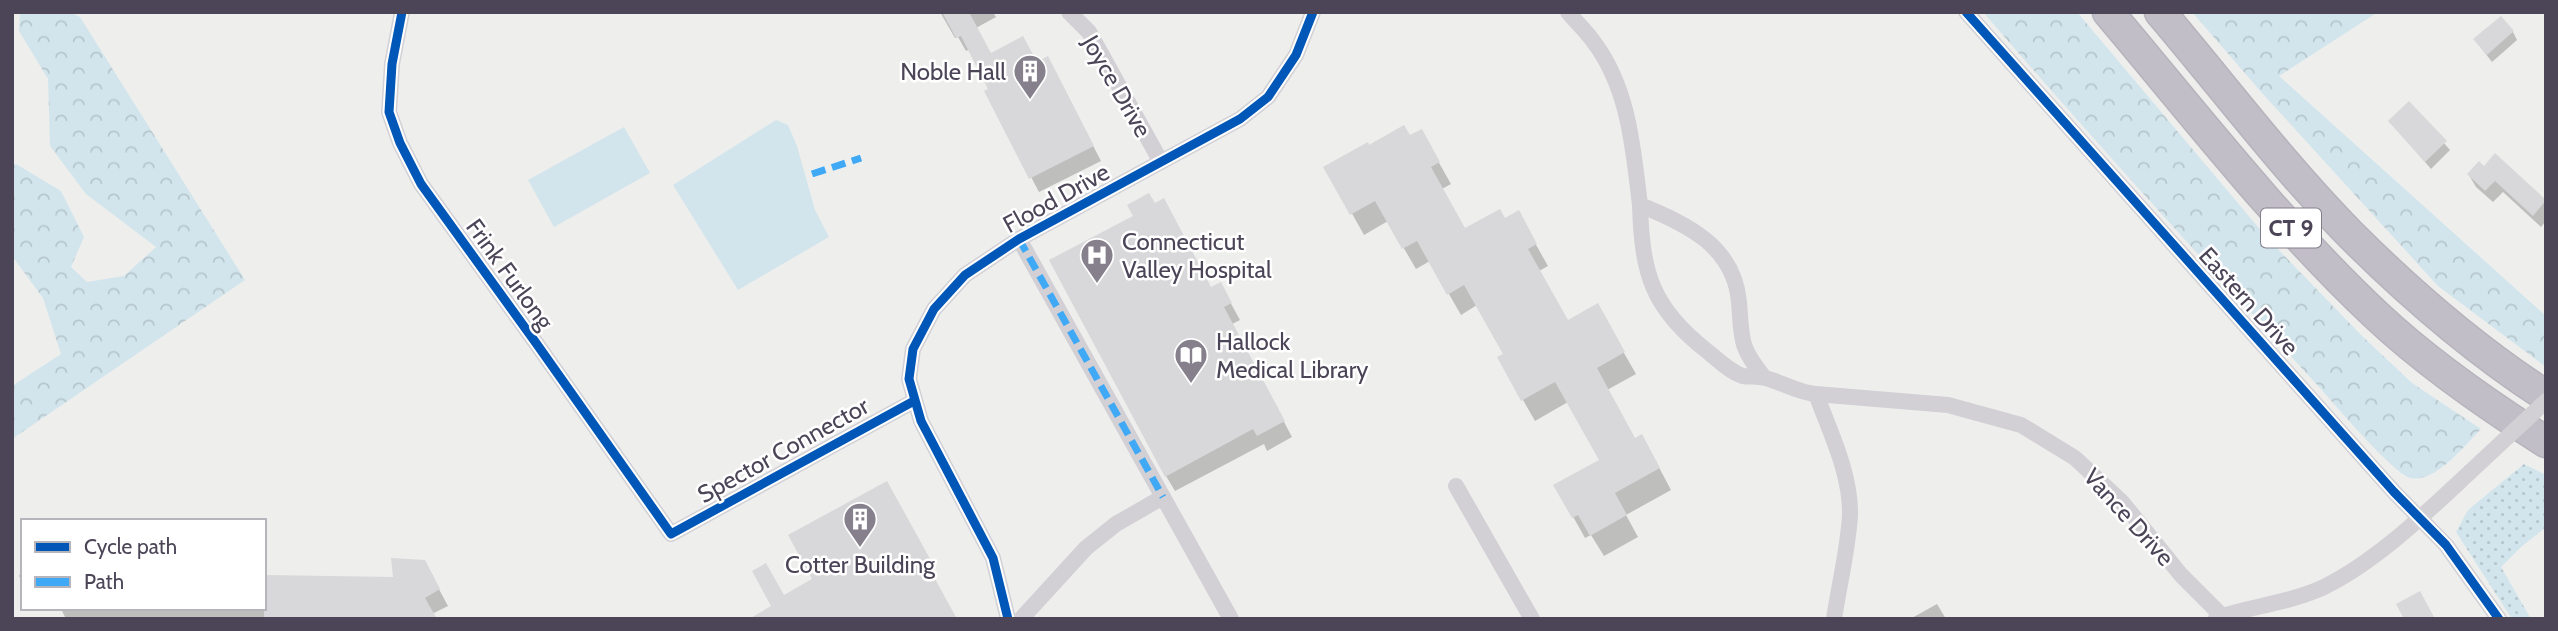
<svg xmlns="http://www.w3.org/2000/svg" width="2558" height="631" font-family="Cabin,sans-serif">
<defs>
<pattern id="grass-dots" width="8" height="8" patternUnits="userSpaceOnUse" patternTransform="scale(1.75)"><rect width="8" height="8" fill="#d2e5ec"/><path d="M2 2h.1M6 6h.1" fill="none" stroke="#b6c6cc" stroke-width="1.8" stroke-linecap="round"/></pattern>
<pattern id="forest-crowns" width="20" height="18" patternUnits="userSpaceOnUse" patternTransform="scale(1.75)"><rect width="20" height="18" fill="#d2e5ec"/><path d="M2 6a3 3 0 1 1 6 0M12 15a3 3 0 1 1 6 0" fill="none" stroke="#b6c6cc"/></pattern>
</defs>
<rect width="100%" height="100%" fill="#eeeeed"/>
<path fill="url(#grass-dots)" d="M2524 464 2546 475V527L2521 547 2501 567 2531 619H2512L2456 532 2468 510Z"/>
<g fill="url(#forest-crowns)">
<path d="M20 12H69L80 17 245 280 12 439V386L61 354 43 298 12 256V166L16 164 61 191 84 237 71 267 87 282 124 276 156 247 86 194 50 146 48 79 19 31Z"/>
<path d="M1983 12H2077L2269 240 2361 335 2412 383 2481 429C2465 445 2435 484 2410 478 2392 472 2336 406 2320 388 2207 264 2093 140 1983 12Z"/>
<path d="M2192 12H2378L2279 76 2546 316V367L2438 286 2262 93Z"/>
</g>
<g fill="#d2e5ec">
<path d="M776 120 788 125 797 146 815 210 829 237 738 290 673 185Z"/>
<path d="M624 127 650 173 554 227 528 180Z"/>
</g>
<g fill="#0003">
<path d="M940 12H993L996 17 976 28 990 55 1037 64 1055 72 1101 161 1039 192 986 92 990 90 970 49 966 51 958 37 955 38Z"/>
<path d="M2513 32 2517 40 2492 62 2475 40Z"/>
<path d="M2409 103 2450 150 2431 169 2390 121Z"/>
<path d="M1421 131 1451 184 1442 189 1465 230 1505 220 1518 213 1548 266 1539 271 1568 322 1597 306 1636 374 1607 390 1635 441 1654 458 1671 490 1626 515 1638 537 1604 556 1591 535 1585 538 1556 486 1601 461 1568 402 1535 421 1499 358 1505 355 1477 305 1461 315 1430 261 1416 269 1388 221 1364 235 1326 167 1369 147 1409 138Z"/>
<path d="M2495 156 2545 202 2546 221 2541 227 2503 192 2493 202 2476 187 2469 175 2484 168Z"/>
<path d="M1211 289 1229 300 1240 320 1232 324 1292 437 1267 451 1264 444 1175 491 1166 476Z"/>
<path d="M23 568V583L19 576Z"/>
<path d="M433 578 448 606 432 614 435 619H66L62 611 56 608H264Z"/>
<path d="M1937 604 1946 619H1910Z"/>
</g>
<g fill="#d8d7d9">
<path d="M942 12H969L991 53 1023 36 1037 62 1048 56 1094 146 1029 179 984 91 988 89 961 36 956 38Z"/>
<path d="M2501 16 2514 31 2487 55 2473 39Z"/>
<path d="M2409 101 2447 141 2425 162 2388 121Z"/>
<path d="M1404 125 1410 135 1422 129 1440 162 1431 167 1465 228 1500 209 1505 218 1519 210 1537 244 1528 249 1568 320 1598 303 1625 352 1597 368 1635 438 1642 434 1660 468 1615 493 1627 515 1590 536 1578 515 1572 518 1553 485 1599 460 1555 382 1521 401 1497 357 1503 354 1464 285 1447 295 1417 241 1402 249 1375 201 1350 215 1323 167 1368 142 1369 145Z"/>
<path d="M2495 153 2546 200 2533 216 2495 181 2485 191 2467 174 2479 161 2484 166Z"/>
<path d="M1149 193 1155 203 1164 198 1211 287 1221 282 1232 303 1224 307 1285 421 1257 436 1253 429 1165 477 1049 260 1133 216 1127 205Z"/>
<path d="M887 481 934 566 929 568 957 619H749L771 606 752 571 766 563 784 595 812 579 788 535Z"/>
<path d="M391 558 425 560 440 589 425 598 437 619H264V575L393 577Z"/>
<path d="M2420 591 2435 619H2404L2396 604Z"/>
</g>
<g fill="none" stroke-linecap="round" stroke-linejoin="round">
<defs>
<g id="highway">
<path d="M2108 12C2195 115 2278 223 2376 315 2427 363 2486 404 2546 442"/>
<path d="M2160 12C2223 86 2282 165 2350 234 2410 294 2475 350 2546 396"/>
</g>
</defs>
<use href="#highway" stroke="#b7b3bc" stroke-width="33"/>
<g stroke="#d2d0d5" stroke-width="16">
<path d="M402 12 392 64 389 112 400 143 421 184 536 343 671 534 914 401"/>
<path d="M1069 12 1089 32 1161 162"/>
<path d="M1568 12C1576 22 1586 31 1593 41 1629 88 1633 148 1640 205 1687 224 1734 246 1739 302 1742 339 1739 347 1764 377"/>
<path d="M1966 12 2394 492 2446 545 2499 619"/>
<path d="M1640 205C1642 274 1652 308 1707 351 1717 359 1730 372 1743 376 1750 377 1758 376 1765 378 1782 382 1798 393 1816 394 1830 432 1851 474 1850 515 1848 550 1839 585 1834 619"/>
<path d="M1019 239 1231 619"/>
<path d="M1816 394 1948 405 2021 425 2075 458 2122 502 2181 575 2225 619"/>
<path d="M1456 486 1532 619"/>
<path d="M2216 618C2251 606 2290 603 2324 587 2377 561 2427 512 2470 472"/>
<path d="M1008 619 993 558 921 421 909 379 913 349 934 309 965 275 1019 239 1240 119 1268 97 1296 55 1313 12"/>
<path d="M1021 619 1086 548 1116 524 1163 497"/>
</g>
<use href="#highway" stroke="#c2bec7" stroke-width="30"/>
<path stroke="#d2d0d5" stroke-width="16" d="M2470 472 2546 401"/>
<g stroke="#3fa9f5" stroke-width="7" stroke-dasharray="14 7" stroke-linecap="butt">
<path d="M812 174 861 158"/>
<path d="M1019 239 1163 497"/>
</g>
<defs>
<g id="cycleway">
<path d="M402 12 392 64 389 112 400 143 421 184 536 343 671 534 914 401"/>
<path d="M1966 12 2394 492 2446 545 2499 619"/>
<path d="M1008 619 993 558 921 421 909 379 913 349 934 309 965 275 1019 239 1240 119 1268 97 1296 55 1313 12"/>
</g>
</defs>
<use href="#cycleway" stroke="#fff" stroke-width="13"/>
<use href="#cycleway" stroke="#0057b8" stroke-width="9"/>
</g>
<defs>
<symbol id="building-pin" viewBox="-11 -11 22 30"><path d="M0 17L-7.5 6A9.5 9.5 0 1 1 7.5 6Z" fill="#85808c" stroke="#fff"/><path d="M-4-6H4V6H1V3H-1V6H-4ZM-2.5-4.3h1.7v1.8h-1.7ZM.8-4.3h1.7v1.8H.8ZM-2.5-1h1.7V.8h-1.7ZM.8-1h1.7V.8H.8Z" fill="#fff"/></symbol>
<symbol id="hospital-pin" viewBox="-11 -11 22 30"><path d="M0 17L-7.5 6A9.5 9.5 0 1 1 7.5 6Z" fill="#85808c" stroke="#fff"/><path d="M-5-5h3v3.5h4V-5h3V5h-3V1.5h-4V5h-3Z" fill="#fff"/></symbol>
<symbol id="library-pin" viewBox="-11 -11 22 30"><path d="M0 17L-7.5 6A9.5 9.5 0 1 1 7.5 6Z" fill="#85808c" stroke="#fff"/><path d="M-6-4Q-3-5.5-.7-3.5V5Q-3 3-6 4ZM6-4Q3-5.5 .7-3.5V5Q3 3 6 4Z" fill="#fff"/></symbol>
</defs>
<g fill-rule="evenodd">
<use href="#building-pin" x="1011" y="52" width="38" height="52"/>
<use href="#hospital-pin" x="1078" y="236" width="38" height="52"/>
<use href="#library-pin" x="1172" y="336" width="38" height="52"/>
<use href="#building-pin" x="841" y="500" width="38" height="52"/>
</g>
<g text-anchor="middle" dominant-baseline="central" stroke-width="5" stroke-linejoin="round" paint-order="stroke">
<rect fill="#fff" stroke="#827d8a" stroke-width="2" x="2261" y="208.5" width="60" height="39" rx="5"/>
<g font-size="23" font-weight="bold" fill="#4c4558">
<text x="2291" y="228">CT 9</text>
</g>
<g font-size="24" fill="#4c4558" stroke="#fff" text-anchor="start">
<text x="1006" y="71" text-anchor="end">Noble Hall</text>
<text x="1122" y="241">Connecticut<tspan x="1122" dy="28">Valley Hospital</tspan></text>
<text x="1216" y="341">Hallock<tspan x="1216" dy="28">Medical Library</tspan></text>
<text x="860" y="564" text-anchor="middle">Cotter Building</text>
</g>
<g font-size="24" fill="#4c4558" stroke="#fff">
<text transform="translate(1117 86) rotate(60)">Joyce Drive</text>
<text transform="translate(1056 198) rotate(-29)">Flood Drive</text>
<text transform="translate(510 274) rotate(54)">Frink Furlong</text>
<text transform="translate(2249 301) rotate(48)">Eastern Drive</text>
<text transform="translate(783 450) rotate(-29)">Spector Connector</text>
<text transform="translate(2129 517) rotate(48)">Vance Drive</text>
</g>
</g>
<rect width="2558" height="631" fill="none" stroke="#4c4558" stroke-width="28"/>
<rect x="21" y="519" width="245" height="91" fill="#ffffff" stroke="#b7b5bc" stroke-width="2"/>
<rect x="35" y="542" width="35" height="10" fill="#0057b8" stroke="#b7b5bc" stroke-width="2"/>
<text x="84" y="554" font-size="21" fill="#4c4558">Cycle path</text>
<rect x="35" y="577" width="35" height="10" fill="#3fa9f5" stroke="#b7b5bc" stroke-width="2"/>
<text x="84" y="589" font-size="21" fill="#4c4558">Path</text>
</svg>
